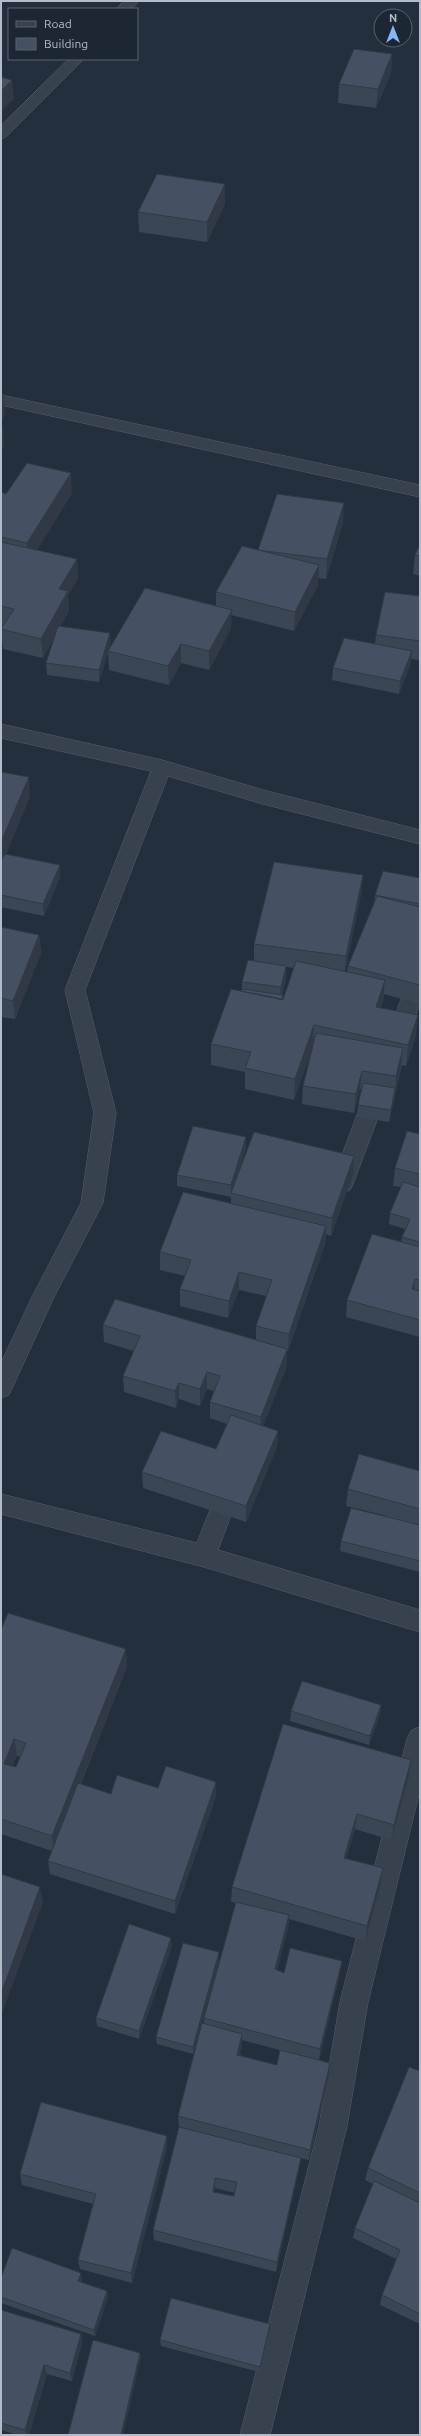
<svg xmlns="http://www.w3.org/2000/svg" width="421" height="2436" font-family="Ubuntu,sans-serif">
<rect width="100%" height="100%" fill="#242f3e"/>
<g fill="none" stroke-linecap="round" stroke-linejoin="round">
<defs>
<g id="minor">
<path d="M124 1H139L132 9H117Z"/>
<path d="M69 59H84L6 137 1 139V126Z"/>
<path d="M1 395 420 485V497L1 405Z"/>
<path d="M1 724 162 760 263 790 420 830V844L263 804 168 776 85 990 116 1113 103 1203 54 1297 9 1395 1 1398V1363L33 1295 81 1203 94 1113 65 990 151 771 1 738Z"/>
<path d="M420 967V1003L406 1040 403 1046 396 1048 389 1046 386 1040 410 975 413 970Z"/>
<path d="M377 1083 384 1085 388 1091 353 1184 350 1190 342 1193 334 1190 331 1184 366 1091 370 1085Z"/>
<path d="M230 1476 238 1479 242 1486 218 1550 420 1610V1632L204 1567 1 1514V1494L197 1543 222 1479Z"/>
<path d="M420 1727V1790L368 2002 347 2126 270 2435H240L319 2126 340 2002 407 1739 411 1731Z"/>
</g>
</defs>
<use href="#minor" stroke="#565f6c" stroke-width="1"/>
<use href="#minor" fill="#38414e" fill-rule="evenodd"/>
</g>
<g fill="#3b4654" fill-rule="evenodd">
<path d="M392 54 391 73 376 108 338 103 339 84Z"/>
<path d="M225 204 207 242 139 232 138 212Z"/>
<path d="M1 492 6 494 72 493 37 550 77 559 78 578 68 595 69 611 60 627 111 646 110 647 216 606V592L258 550 277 494 343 523 326 579 318 578V585L294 631 231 615V629L209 670 181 663 169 685 109 670 108 653 99 682 47 675 46 663 55 636 43 658 3 649 1 629 3 625H1Z"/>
<path d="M420 544V576L413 574 415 555Z"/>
<path d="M420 596V660L411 659V663L399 694 332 680 333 668 375 644 376 635Z"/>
<path d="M1 772 30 796 6 854 60 865V877L44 916 1 907Z"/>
<path d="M363 875 361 894 345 972H347L348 966 374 904 375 895 420 878V1004L384 994 383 1001 381 1008 416 1036 406 1066 402 1065 395 1095 389 1122 357 1117 358 1105 362 1089H360L354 1113 302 1104 303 1086 313 1046 294 1100 245 1089V1072L211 1065V1044L242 989V982L254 961V944ZM286 967 294 968 283 1000V995H282L286 978Z"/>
<path d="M1 927 39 935 41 953 15 1019 1 1017Z"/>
<path d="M420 1134V1337L346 1317 347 1300 401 1242 402 1237 405 1229 389 1224 390 1213 401 1187 393 1186 395 1168Z"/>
<path d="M246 1148 241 1165 353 1174 331 1236 326 1234 325 1244 288 1351H287V1366L263 1426 278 1431 277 1447 246 1522 143 1488 142 1472 216 1449 227 1424 210 1418V1402L214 1391 207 1389 200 1406 179 1399 176 1408 124 1392 123 1376 134 1351 104 1342 103 1325 256 1340V1326L266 1296 239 1290 228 1318 180 1306V1289L185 1276 160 1270V1252L231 1203V1197L177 1186V1175Z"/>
<path d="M420 1471V1572L340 1551 341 1541 387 1516 346 1506 348 1489Z"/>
<path d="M1 1630 126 1649 127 1667 81 1784 111 1794 158 1788 216 1796 175 1914 50 1874 48 1861 52 1851 1 1834ZM17 1756 20 1757 16 1767 12 1766Z"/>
<path d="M381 1705 380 1714 369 1745 290 1721 291 1711Z"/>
<path d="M411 1760 409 1776 391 1840 355 1829 346 1859 381 1883 365 1941 289 1919 288 1928 277 1970 284 1973H340L319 2060 329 2074 309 2160 300 2158 299 2168 276 2272 154 2240 153 2230 223 2138 179 2127 178 2116 201 2025 193 2054 157 2044 156 2037 219 1952V1960L202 2023H204V2018L236 1903 231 1902 232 1887ZM242 2040 280 2050 277 2065 239 2055 242 2046ZM215 2188 235 2193 234 2196 214 2192Z"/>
<path d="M172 1946 139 2039 97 2026 96 2018Z"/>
<path d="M420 2071V2324L380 2305 382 2295 396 2259 353 2238 355 2228 373 2184 365 2180 368 2168Z"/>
<path d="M167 2147 132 2283 80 2269 78 2260 93 2204 22 2185 20 2174Z"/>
<path d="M81 2273 82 2279 81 2282 107 2291 108 2297 95 2336 1 2303V2278Z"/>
<path d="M1 2310 81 2334 82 2343 72 2381 47 2374 29 2435H17L1 2430Z"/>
<path d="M269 2330 259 2372 161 2346 160 2340Z"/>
</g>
<g fill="#303945">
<path d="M392 54 391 73 376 108 378 89Z"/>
<path d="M12 80 14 99 1 111V91Z"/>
<path d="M225 184V204L207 242V222Z"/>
<path d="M3 394 5 414 1 422V399Z"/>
<path d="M3 425 4 445 1 451V429Z"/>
<path d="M71 473 72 493 29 563 27 543Z"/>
<path d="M344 503 343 523 326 579 327 559Z"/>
<path d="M77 559 78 578 68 595 69 611 43 658 41 639 59 589Z"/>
<path d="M319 565 318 585 294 631 295 612Z"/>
<path d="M232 610 231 629 209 670V651Z"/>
<path d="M110 633 111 646 109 651H108V653L99 682V670Z"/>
<path d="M181 644V663L169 685 168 666Z"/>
<path d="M412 651 411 663 399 694 400 681Z"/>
<path d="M29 777 30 796 3 861 1 842Z"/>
<path d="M60 865V877L44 916 43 904Z"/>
<path d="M363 875 361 894 344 975 346 956Z"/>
<path d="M39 935 41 953 15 1019 13 1001Z"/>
<path d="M286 966V978L280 999 281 987Z"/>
<path d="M385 980 383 1001 375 1028 376 1007Z"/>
<path d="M418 1015 416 1036 406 1066 408 1045Z"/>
<path d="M314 1025 313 1046 294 1100 295 1079Z"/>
<path d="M403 1048 401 1066 395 1095 396 1076Z"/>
<path d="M362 1071 360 1089 354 1113 356 1094Z"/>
<path d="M395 1088 394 1100 389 1122 391 1110Z"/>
<path d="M246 1137V1148L232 1193H231V1185Z"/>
<path d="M354 1156 353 1174 331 1236 332 1218Z"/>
<path d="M326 1226 325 1244 288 1351 289 1334Z"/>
<path d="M239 1272V1290L228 1318 229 1301Z"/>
<path d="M415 1279 413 1296 412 1289Z"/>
<path d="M287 1349V1366L260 1434 261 1417Z"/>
<path d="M207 1372V1389L200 1406V1389Z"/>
<path d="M179 1383V1399L176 1408 175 1391Z"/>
<path d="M278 1431 277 1447 246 1522V1506Z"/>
<path d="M126 1649 127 1667 54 1851 52 1836Z"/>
<path d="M381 1705 380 1714 369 1745 370 1736Z"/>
<path d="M14 1739 17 1756 6 1780 4 1764Z"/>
<path d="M411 1760 409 1776 391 1840 394 1825Z"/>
<path d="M216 1782V1796L175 1914V1901Z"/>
<path d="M357 1814 355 1829 342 1873 344 1858Z"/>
<path d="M383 1868 381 1883 365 1941 367 1926Z"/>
<path d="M40 1887 43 1902 1 2016V1994Z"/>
<path d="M289 1915 288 1928 274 1982 275 1969Z"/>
<path d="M171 1938 172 1946 139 2039V2031Z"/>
<path d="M219 1952V1960L193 2054V2047Z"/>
<path d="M342 1961 340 1973 319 2061 320 2049Z"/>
<path d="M242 2034V2046L237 2066V2055Z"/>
<path d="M330 2063 329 2074 309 2160 310 2150Z"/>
<path d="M167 2136V2147L132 2283 131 2273Z"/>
<path d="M301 2158 299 2168 276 2272 277 2262Z"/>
<path d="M215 2178V2188L213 2202V2192Z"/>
<path d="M81 2273 82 2279 79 2288 78 2281Z"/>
<path d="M107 2291 108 2297 95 2336 94 2330Z"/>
<path d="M270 2324 269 2330 259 2372 260 2367Z"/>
<path d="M81 2334 82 2343 72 2381 70 2373Z"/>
<path d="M140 2353 141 2358 123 2435H121Z"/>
<path d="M44 2365 47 2374 29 2435H27L25 2430Z"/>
</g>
<g fill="#455162" stroke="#303945" fill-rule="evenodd">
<path d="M354 49 392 54 378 89 339 84Z"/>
<path d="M1 77 12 80 1 91Z"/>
<path d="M157 174 225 184 207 222 138 212Z"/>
<path d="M1 394H3L1 399Z"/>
<path d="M27 463 71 473 27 543 1 537V492L6 494Z"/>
<path d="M277 494 344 503 327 559 258 550Z"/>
<path d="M1 542 77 559 59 589 68 591 41 639 1 629 14 609 1 606Z"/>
<path d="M420 544V556L415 555Z"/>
<path d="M242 546 319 565 295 612 216 592Z"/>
<path d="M145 588 232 610 209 651 181 644 168 666 108 651Z"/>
<path d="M385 592 420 596V641L376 635Z"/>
<path d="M58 626 110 633 99 670 46 663Z"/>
<path d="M344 638 412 651 400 681 333 668Z"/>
<path d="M1 772 29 777 1 842Z"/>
<path d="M5 854 60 865 43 904 1 895V861Z"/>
<path d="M274 862 363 875 346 956 254 944Z"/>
<path d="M383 871 420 878V904L375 895Z"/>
<path d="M377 896 420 907V985L348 966Z"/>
<path d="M1 927 39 935 13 1001 1 998Z"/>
<path d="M248 960 286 966 281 987 242 982Z"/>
<path d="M296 961 385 980 376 1007 418 1015 408 1045 314 1025 295 1079 245 1068 251 1052 211 1044 231 989 283 1000Z"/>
<path d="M242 989 283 995 282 999 241 991Z"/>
<path d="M316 1033 403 1048 396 1076 362 1071 356 1094 303 1086Z"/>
<path d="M363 1083 395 1088 391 1110 358 1105Z"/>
<path d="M193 1126 246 1137 231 1185 177 1175Z"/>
<path d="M407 1131 420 1134V1174L395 1168Z"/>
<path d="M254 1132 354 1156 332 1218 231 1193Z"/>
<path d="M403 1182 420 1187V1242L402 1237 410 1219 390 1213Z"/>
<path d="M183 1192 326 1226 289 1334 256 1326 272 1280 239 1272 229 1301 180 1289 191 1260 160 1252Z"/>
<path d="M372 1234 420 1247V1280L415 1279 412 1289 420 1291V1320L347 1300Z"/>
<path d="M115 1299 287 1349 261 1417 210 1402 220 1376 207 1372 200 1389 179 1383 175 1391 123 1376 140 1336 103 1325Z"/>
<path d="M231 1415 278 1431 246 1506 142 1472 161 1431 216 1449Z"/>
<path d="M359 1454 420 1471V1509L348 1489Z"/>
<path d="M351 1508 420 1525V1561L341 1541Z"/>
<path d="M8 1613 126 1649 52 1836 1 1819V1630ZM14 1739 26 1743 16 1767 4 1764Z"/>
<path d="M302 1681 381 1705 370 1736 291 1711Z"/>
<path d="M283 1724 411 1760 394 1825 357 1814 344 1858 383 1868 367 1926 232 1887Z"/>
<path d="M166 1766 216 1782 175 1901 48 1861 78 1783 111 1794 117 1775 158 1788Z"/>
<path d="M1 1874 40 1887 1 1994Z"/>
<path d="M236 1902 289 1915 275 1969 284 1973 290 1948 342 1961 320 2049 204 2018Z"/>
<path d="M129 1924 171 1938 139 2031 96 2018Z"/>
<path d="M183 1943 219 1952 193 2047 156 2037Z"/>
<path d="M202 2023 242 2034 237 2055 277 2065 280 2050 330 2063 310 2150 178 2116Z"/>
<path d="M409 2067 420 2071V2193L368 2168Z"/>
<path d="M41 2102 167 2136 131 2273 78 2260 96 2194 20 2174Z"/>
<path d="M179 2127 301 2158 277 2262 153 2230ZM215 2178 237 2182 234 2196 213 2192Z"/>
<path d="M374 2181 420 2203V2314L382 2295 400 2250 355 2228Z"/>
<path d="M12 2248 81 2273 78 2281 107 2291 94 2330 1 2297V2278Z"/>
<path d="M171 2298 270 2324 260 2367 160 2340Z"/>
<path d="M1 2310 81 2334 70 2373 44 2365 25 2430 1 2423Z"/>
<path d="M93 2340 140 2353 121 2435H68Z"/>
</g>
<rect width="421" height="2436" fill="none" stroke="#b4bcc9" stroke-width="4"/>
<rect x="8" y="8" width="130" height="52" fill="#1d2633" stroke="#59626f"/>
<rect x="16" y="21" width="20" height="6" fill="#38414e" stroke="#59626f"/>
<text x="44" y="28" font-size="12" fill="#b4bcc9">Road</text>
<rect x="16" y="38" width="20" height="12" fill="#455162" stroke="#59626f"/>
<text x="44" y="48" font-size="12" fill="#b4bcc9">Building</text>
<g transform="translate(393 28)"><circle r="19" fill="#1d2633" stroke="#59626f"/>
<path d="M0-3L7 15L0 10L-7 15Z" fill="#8ab4f8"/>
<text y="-6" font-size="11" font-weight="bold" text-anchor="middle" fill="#b4bcc9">N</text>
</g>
</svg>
